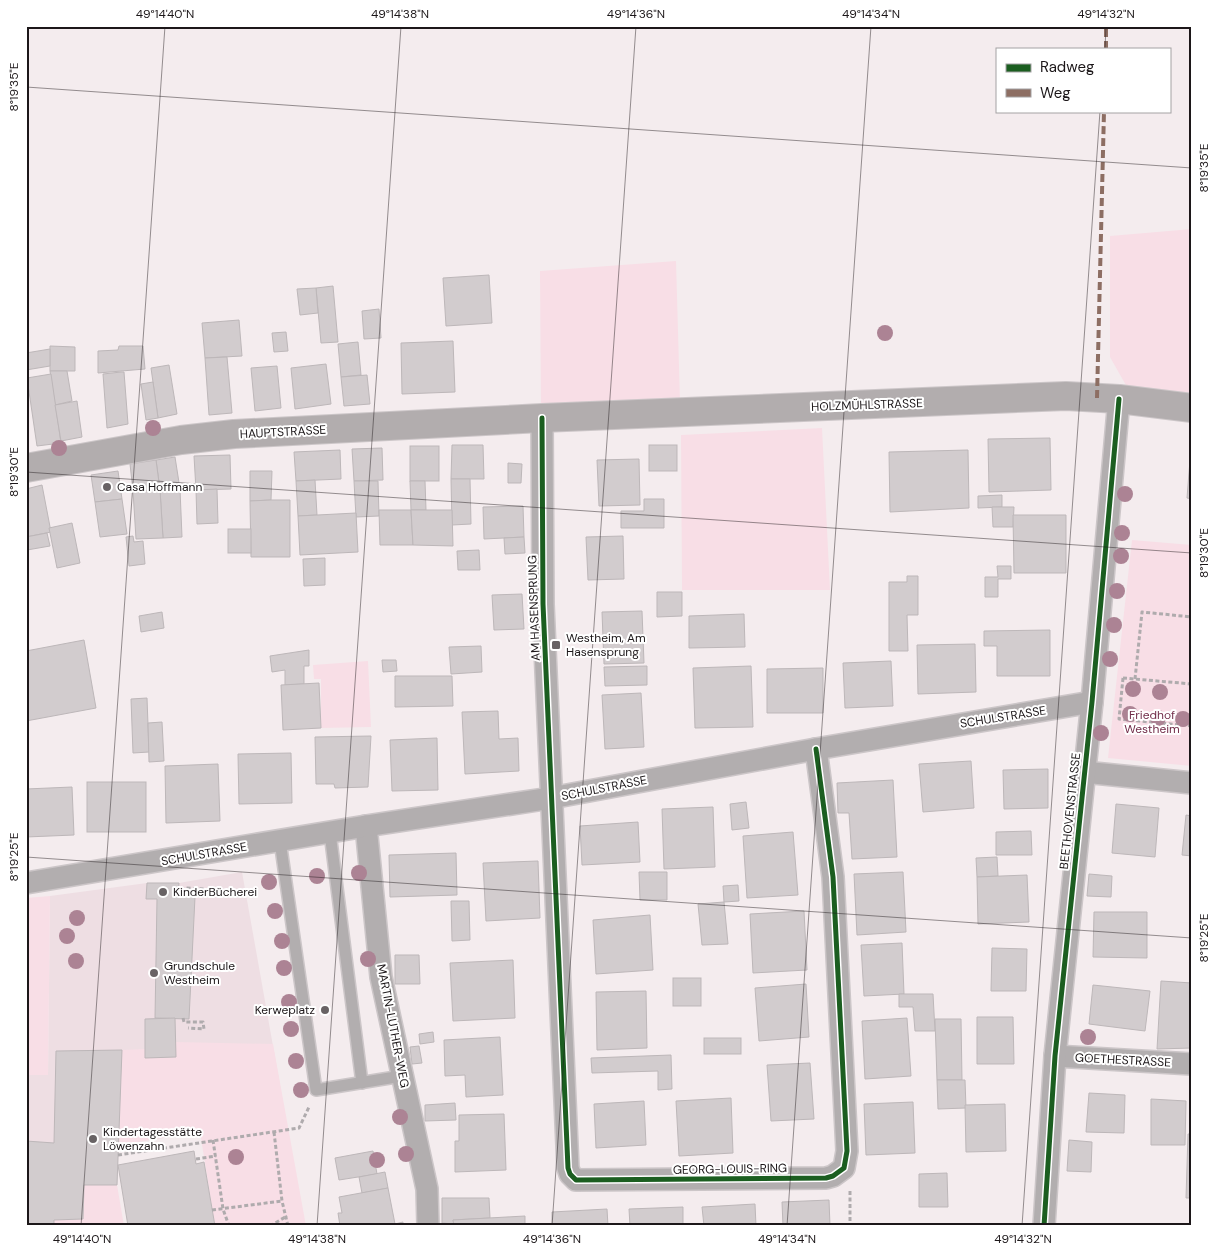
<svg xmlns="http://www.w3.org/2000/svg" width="1218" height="1252" font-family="'DM Sans',sans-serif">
<rect width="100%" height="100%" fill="#f4ecee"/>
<path fill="#eedee3" d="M242 872 286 1119 118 1145 117 1185H84L83 1219 54 1220V1226H26V1075H48L50 896 147 883H179Z"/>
<g fill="#f8dee6">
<path d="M1192 229V396L1127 387 1110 357V236Z"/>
<path d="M676 261 680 402 541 409 540 271Z"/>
<path d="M822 428 830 590H682L681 435Z"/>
<path d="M1132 540 1192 545V766L1108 758Z"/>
<path d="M368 661 371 727 321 728V679H314L313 665Z"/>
<path d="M50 896 48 1075H26V898Z"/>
<path d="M175 1042 273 1044 306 1226H215L200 1132 118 1145 122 1050 146 1049V1058L175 1057Z"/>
<path d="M84 1185H117L124 1226H54V1220L83 1219Z"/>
</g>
<g fill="#d2ccce" stroke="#bdb7b9">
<path d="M489 275 492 323 446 326 443 278Z"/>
<path d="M333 286 338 342 321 343 316 288Z"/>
<path d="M316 288 318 313 300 315 297 289Z"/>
<path d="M379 309 381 338 364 339 362 311Z"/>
<path d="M239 320 242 356 205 358 202 323Z"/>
<path d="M286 332 288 351 274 352 272 333Z"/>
<path d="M453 341 455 392 402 394 401 343Z"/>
<path d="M358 342 361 375 341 377 338 344Z"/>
<path d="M50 346 75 347V371H50Z"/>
<path d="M119 346H143L145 369 98 373V351L118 350Z"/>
<path d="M50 349V366L26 370V353Z"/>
<path d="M227 357 232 413 209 415 205 358Z"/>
<path d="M326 364 331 404 295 409 291 368Z"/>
<path d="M169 365 177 414 158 418 151 368Z"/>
<path d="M277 366 281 408 255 411 251 368Z"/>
<path d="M50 371H67L72 401 55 405Z"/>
<path d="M121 372H124L128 424 107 428 103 374Z"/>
<path d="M51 374 61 443 37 446 27 378Z"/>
<path d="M367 375 370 404 344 406 341 377Z"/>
<path d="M153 382 158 418 146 420 141 384Z"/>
<path d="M77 401 82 437 61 441 55 405Z"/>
<path d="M1050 438 1051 490 989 492 988 439Z"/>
<path d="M452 445H483L484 479H451Z"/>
<rect x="649" y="445" width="28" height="26"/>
<rect x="410" y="446" width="29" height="35"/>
<path d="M382 448 383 480 354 481 352 449Z"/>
<path d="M340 450 341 479 296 481 294 452Z"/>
<path d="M968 450 969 508 890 512 889 452Z"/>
<path d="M230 455 231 489 196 490 194 456Z"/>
<path d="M175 457 180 489 160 490 156 460Z"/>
<path d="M639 459 640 505 599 506 597 460Z"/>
<path d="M156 460 160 490 133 491 130 464Z"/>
<path d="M1190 460H1192V499L1187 498Z"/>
<path d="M508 463 522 464 521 483H508Z"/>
<path d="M118 471 122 499 95 502 91 475Z"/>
<path d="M250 471H272L271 500 250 501Z"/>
<path d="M451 479H470L471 524 452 525Z"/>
<path d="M315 480 317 515 298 516 296 481Z"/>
<path d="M354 481H378L379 516 356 517Z"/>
<path d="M410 481H425L426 510H411Z"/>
<path d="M42 485 51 532 26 537V489Z"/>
<path d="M180 489 182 537 163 538 160 490Z"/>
<path d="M217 489 218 523 197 524 196 490Z"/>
<path d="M160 490 163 538 136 539 133 491Z"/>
<path d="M1002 495V507L978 508V496Z"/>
<path d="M122 499 127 534 100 537 95 502Z"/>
<path d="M644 499H664V528H621V511H644Z"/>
<path d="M271 500H290V557H251L250 501Z"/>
<path d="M523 506 524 537 484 539 483 507Z"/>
<path d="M992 507H1014L1013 527H993Z"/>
<path d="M379 510H411L413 545H380Z"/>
<path d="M411 510H452L453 546 413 545Z"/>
<path d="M356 513 358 552 300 555 298 516Z"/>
<path d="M1013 515H1066V573H1014Z"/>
<path d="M72 523 80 563 57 568 49 528Z"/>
<rect x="228" y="529" width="23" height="24"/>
<path d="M47 533 50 546 27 550 26 537Z"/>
<path d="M133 536 134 542 143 541 145 564 129 566 126 537Z"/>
<path d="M623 536 624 579 588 580 586 537Z"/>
<path d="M524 537 525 553 505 554 504 538Z"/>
<path d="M479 550 480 570H458L457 551Z"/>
<path d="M325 558V585L304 586 303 559Z"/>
<path d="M997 566H1011V579H998V597H985V577H998Z"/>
<path d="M907 576H918V615H907L908 651H889V582H907Z"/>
<path d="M657 592H682V616L657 617Z"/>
<path d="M522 594 524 629 494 630 492 595Z"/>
<path d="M642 611 644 663 604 664 602 612Z"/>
<path d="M162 612 164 628 141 632 139 616Z"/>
<path d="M744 614 745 647 689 648V616Z"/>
<path d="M1050 630V676H997V646H984V631Z"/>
<path d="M84 640 96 708 26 721V651Z"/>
<path d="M975 644 976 692 918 694 917 645Z"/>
<path d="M481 646 482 672 451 674 449 647Z"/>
<path d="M309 650V666H304V684L285 685V670L272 672 270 656Z"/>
<path d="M382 660H396L397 671 383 672Z"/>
<path d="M891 661 893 706 845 708 843 663Z"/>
<path d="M647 666V685L605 686 604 667Z"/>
<path d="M751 666 753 727 695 728 693 668Z"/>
<path d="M823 668V713H767V669Z"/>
<path d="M395 676H452L453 706 395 707Z"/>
<path d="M319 683 321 728 283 730 281 685Z"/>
<path d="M641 693 644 747 605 749 602 695Z"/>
<path d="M147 698 149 752 133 753 131 699Z"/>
<path d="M498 711 499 739 518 738 519 771 465 774 462 712Z"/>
<path d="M162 722 164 761 149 762 148 723Z"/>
<path d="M371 736 368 787 335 788 334 784H316L315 737Z"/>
<path d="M437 738 438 790 392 791 390 740Z"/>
<path d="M291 753 292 803 239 804 238 754Z"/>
<path d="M971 761 974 808 923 812 919 764Z"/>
<path d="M218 764 220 821 166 823 165 766Z"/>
<path d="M1048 769V808L1004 809 1003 770Z"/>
<path d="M893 780 897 857 852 859 849 813H838L837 783Z"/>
<rect x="87" y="782" width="59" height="50"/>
<path d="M72 787 74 835 26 837V789Z"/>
<path d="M746 802 749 828 732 830 730 804Z"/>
<path d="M1116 804 1159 808 1155 857 1112 853Z"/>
<path d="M713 807 715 867 664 869 662 809Z"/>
<path d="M1186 815 1192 816V856L1182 855Z"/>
<path d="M638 822 640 862 582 865 580 826Z"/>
<path d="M1031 831 1032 855H996V832Z"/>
<path d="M793 832 798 895 747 898 743 836Z"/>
<path d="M456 853 457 895 390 897 389 855Z"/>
<path d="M997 857 998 876 977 877 976 858Z"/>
<path d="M538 861 540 918 486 921 483 863Z"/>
<path d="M639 872H667V900H640Z"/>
<path d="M903 872 906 932 857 935 854 874Z"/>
<path d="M1089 874 1112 876 1111 897 1087 896Z"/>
<path d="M1027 875 1029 922 978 924 977 877Z"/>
<path d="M147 883H179L178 896 195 897 189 1019 155 1018 157 899H146Z"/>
<path d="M738 885 739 901 724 902 723 886Z"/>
<path d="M451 901H469L470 940 452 941Z"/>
<path d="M724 902 728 944 702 945 698 904Z"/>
<path d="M804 911 807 970 753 973 750 914Z"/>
<path d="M1094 912H1147V958L1093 957Z"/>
<path d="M650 915 653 970 596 974 593 920Z"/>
<path d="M902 943 904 994 864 996 861 945Z"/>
<path d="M992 948 1027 949 1026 991H991Z"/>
<path d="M395 955H419L420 984H395Z"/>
<path d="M513 960 515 1018 453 1021 450 963Z"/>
<rect x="673" y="978" width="28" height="28"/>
<path d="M1161 981 1192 983V1048L1157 1049Z"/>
<path d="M806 984 809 1037 759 1041 755 988Z"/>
<path d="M1093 985 1150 991 1145 1031 1089 1024Z"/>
<path d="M646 991 647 1048 597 1050 596 992Z"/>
<path d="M899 994H933L935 1031H915L913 1007H899Z"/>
<path d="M977 1017H1013L1014 1064H977Z"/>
<path d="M175 1018 176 1057 145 1058V1019Z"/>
<path d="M907 1018 911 1076 865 1079 862 1021Z"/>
<path d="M935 1019H961L962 1080H937Z"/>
<path d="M433 1032 434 1042 420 1044 419 1034Z"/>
<path d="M500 1037 503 1095 466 1097 465 1075 445 1076 444 1040Z"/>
<rect x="704" y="1038" width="37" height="16"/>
<path d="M419 1046 422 1063 412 1064 410 1047Z"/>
<path d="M122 1050 117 1185H84L83 1219 54 1220V1226H26V1141L54 1143 56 1051Z"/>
<path d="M671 1055 672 1089 658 1090V1071L592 1073 591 1058Z"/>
<path d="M810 1063 814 1119 771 1121 767 1065Z"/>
<path d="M937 1080H965L966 1108 938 1109Z"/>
<path d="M1089 1093 1125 1095 1124 1133 1086 1132Z"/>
<path d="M731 1098 733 1153 679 1156 676 1101Z"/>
<path d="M1151 1099 1186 1101 1185 1145H1151Z"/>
<path d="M644 1101 646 1145 596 1148 594 1104Z"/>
<path d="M913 1102 915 1153 866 1155 864 1104Z"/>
<path d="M455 1103 456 1120 425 1121V1105Z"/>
<path d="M1005 1104 1006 1151 966 1152 965 1105Z"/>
<path d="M504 1114 506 1170 455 1172V1141H459V1115Z"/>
<path d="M1188 1134H1192V1198H1186Z"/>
<path d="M1069 1140 1092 1142 1091 1172 1067 1171Z"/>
<path d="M194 1151 196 1164 204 1162 215 1226H128L118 1165Z"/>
<path d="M373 1151 377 1174 339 1180 335 1158Z"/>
<path d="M385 1172 388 1188 362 1193 359 1177Z"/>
<path d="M947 1173 948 1207H919V1174Z"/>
<path d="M388 1188 395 1224 403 1222V1226H340L338 1213H342L339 1197Z"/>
<path d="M442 1198H489L490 1218 453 1220 454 1224 442 1223Z"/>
<path d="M829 1200 830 1226H783L782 1202Z"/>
<path d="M755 1204 756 1226H704L702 1207Z"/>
<path d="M683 1207V1226H630L629 1209Z"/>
<path d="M607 1209 608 1226H552V1212Z"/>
<path d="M525 1216V1226H454L453 1220Z"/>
</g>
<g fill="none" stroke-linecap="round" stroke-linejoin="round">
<defs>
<g id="service">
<path d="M330 833 362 1083"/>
<path d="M280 841 316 1090 402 1076"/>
</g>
<g id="minor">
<path d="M542 418 543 604 568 1168 570 1174 576 1180 826 1178 833 1176 844 1168 847 1151 833 877 816 749"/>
<path d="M1084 772 1192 783"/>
<path d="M366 826 381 977 427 1189 428 1226"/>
<path d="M26 883 366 826 551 798 816 749 1092 702"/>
<path d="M1055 1056 1192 1064"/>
<path d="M1044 1226 1055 1056 1092 702 1119 399"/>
</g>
<path id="secondary" d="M26 468 181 440 234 434 542 418 1066 396 1119 399 1192 408"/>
</defs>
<use href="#service" stroke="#ccc6c8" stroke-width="14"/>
<use href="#minor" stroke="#ccc6c8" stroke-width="24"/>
<use href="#secondary" stroke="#ccc6c8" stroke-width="30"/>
<g stroke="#afabad" stroke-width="3" stroke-dasharray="4 2.5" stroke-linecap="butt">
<path d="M1123 678 1119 719 1192 726"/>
<path d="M1123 678 1192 684"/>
<path d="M1135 679 1142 612 1192 617"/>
<path d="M185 897V893L206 894V889L185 888"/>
<path d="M183 1018 184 1022H203L204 1029 188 1028"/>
<path d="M274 1132 282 1201 288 1226"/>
<path d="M213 1140 223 1209 229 1226"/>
<path d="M118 1155 299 1128 309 1107"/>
<path d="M196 1159 216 1156"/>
<path d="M850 1191V1226"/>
<path d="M212 1210 282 1201"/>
<path d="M270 1226 287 1216"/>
</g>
<use href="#service" stroke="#b2aeaf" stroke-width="11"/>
<use href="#minor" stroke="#b2aeaf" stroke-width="21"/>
<use href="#secondary" stroke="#b2adae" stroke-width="28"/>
<g stroke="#8d6e63" stroke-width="4" stroke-dasharray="8 4" stroke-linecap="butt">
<path d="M1106 49V26"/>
<path d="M1097 398 1104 111"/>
</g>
<defs>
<g id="cycleway">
<path d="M542 418 543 604 568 1168 570 1174 576 1180 826 1178 833 1176 844 1168 847 1151 833 877 816 749"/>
<path d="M1044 1226 1055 1056 1092 702 1119 399"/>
</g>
</defs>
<use href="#cycleway" stroke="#fff" stroke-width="8"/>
<use href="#cycleway" stroke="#1b5e20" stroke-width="5"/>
</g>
<g fill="#ac8394">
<circle cx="885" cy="333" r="8"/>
<circle cx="153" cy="428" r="8"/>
<circle cx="59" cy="448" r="8"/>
<circle cx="1125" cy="494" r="8"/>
<circle cx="1122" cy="533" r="8"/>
<circle cx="1121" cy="556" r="8"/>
<circle cx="1117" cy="591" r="8"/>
<circle cx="1114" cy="625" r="8"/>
<circle cx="1110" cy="659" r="8"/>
<circle cx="1133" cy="689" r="8"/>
<circle cx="1160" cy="692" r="8"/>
<circle cx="1130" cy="714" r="8"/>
<circle cx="1158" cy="718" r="8"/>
<circle cx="1183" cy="719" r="8"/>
<circle cx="1101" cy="733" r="8"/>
<circle cx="359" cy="873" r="8"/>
<circle cx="317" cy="876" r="8"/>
<circle cx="269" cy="882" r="8"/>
<circle cx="275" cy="911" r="8"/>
<circle cx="77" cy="918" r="8"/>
<circle cx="67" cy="936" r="8"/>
<circle cx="282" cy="941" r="8"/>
<circle cx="368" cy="959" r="8"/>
<circle cx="76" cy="961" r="8"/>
<circle cx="284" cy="968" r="8"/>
<circle cx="289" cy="1002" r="8"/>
<circle cx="291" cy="1029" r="8"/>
<circle cx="1088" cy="1037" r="8"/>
<circle cx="296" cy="1061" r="8"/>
<circle cx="301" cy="1090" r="8"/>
<circle cx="400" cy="1117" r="8"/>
<circle cx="406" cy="1154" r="8"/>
<circle cx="236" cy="1157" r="8"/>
<circle cx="377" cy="1160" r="8"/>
</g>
<path fill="none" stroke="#1c1719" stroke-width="1" stroke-opacity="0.45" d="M1105 49 1106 26M26 87 1192 168M26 472 1192 553M26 857 1192 938M81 1226 165 26M317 1226 401 26M552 1226 636 26M787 1226 871 26M1022 1226 1100 111"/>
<g fill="#686264" stroke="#fff" stroke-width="2">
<circle cx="107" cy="487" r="5"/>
<rect x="551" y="640" width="10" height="10" rx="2.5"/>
<circle cx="163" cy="892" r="5"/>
<circle cx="154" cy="973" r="5"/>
<circle cx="325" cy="1010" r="5"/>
<circle cx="93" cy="1139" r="5"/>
</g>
<g text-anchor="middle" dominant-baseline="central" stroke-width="4" stroke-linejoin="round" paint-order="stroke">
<g font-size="12" fill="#1c1719" stroke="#fff">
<text transform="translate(867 405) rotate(-2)">HOLZMÜHLSTRASSE</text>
<text transform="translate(283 432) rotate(-3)">HAUPTSTRASSE</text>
<text transform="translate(534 608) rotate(-92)">AM HASENSPRUNG</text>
<text transform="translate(1003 717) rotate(-9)">SCHULSTRASSE</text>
<text transform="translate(604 788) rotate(-11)">SCHULSTRASSE</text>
<text transform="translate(1070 811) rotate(-84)">BEETHOVENSTRASSE</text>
<text transform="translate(204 854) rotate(-10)">SCHULSTRASSE</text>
<text transform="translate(393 1026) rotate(79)">MARTIN-LUTHER-WEG</text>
<text transform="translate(1123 1060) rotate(3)">GOETHESTRASSE</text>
<text transform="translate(730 1169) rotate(-1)">GEORG-LOUIS-RING</text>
</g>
<g font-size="12" fill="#1c1719" stroke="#fff" text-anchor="start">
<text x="117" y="487">Casa Hoffmann</text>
<text x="566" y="638">Westheim, Am<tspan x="566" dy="14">Hasensprung</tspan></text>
<text x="173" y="892">KinderBücherei</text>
<text x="164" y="966">Grundschule<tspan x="164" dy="14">Westheim</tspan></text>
<text x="315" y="1010" text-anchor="end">Kerweplatz</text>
<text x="103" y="1132">Kindertagesstätte<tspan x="103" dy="14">Löwenzahn</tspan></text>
</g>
<g font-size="12" fill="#722d4a" stroke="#fff">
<text x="1152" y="715">Friedhof<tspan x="1152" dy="14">Westheim</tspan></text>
</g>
</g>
<rect width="1218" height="1252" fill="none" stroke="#ffffff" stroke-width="55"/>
<rect x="996" y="48" width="175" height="65" fill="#ffffff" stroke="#a4a2a3"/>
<rect x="1006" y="64" width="25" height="8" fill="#1b5e20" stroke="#a4a2a3"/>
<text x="1040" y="72" font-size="15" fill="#1c1719">Radweg</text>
<rect x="1006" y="89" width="25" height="8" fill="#8d6e63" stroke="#a4a2a3"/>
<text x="1040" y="98" font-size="15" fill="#1c1719">Weg</text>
<rect x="28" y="28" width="1162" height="1196" fill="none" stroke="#1c1719" stroke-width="2"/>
<g font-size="12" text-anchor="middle" fill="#1c1719">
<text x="165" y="18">49°14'40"N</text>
<text x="400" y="18">49°14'38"N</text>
<text x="636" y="18">49°14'36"N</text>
<text x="871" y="18">49°14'34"N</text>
<text x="1106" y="18">49°14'32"N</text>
<text transform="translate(14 87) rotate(-90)" y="4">8°19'35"E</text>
<text transform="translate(1204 168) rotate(-90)" y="4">8°19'35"E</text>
<text transform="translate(14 472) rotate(-90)" y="4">8°19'30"E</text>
<text transform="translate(1204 553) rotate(-90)" y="4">8°19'30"E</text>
<text transform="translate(14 857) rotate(-90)" y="4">8°19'25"E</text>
<text transform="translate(1204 938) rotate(-90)" y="4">8°19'25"E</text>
<text x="82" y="1243">49°14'40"N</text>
<text x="317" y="1243">49°14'38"N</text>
<text x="552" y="1243">49°14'36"N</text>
<text x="787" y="1243">49°14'34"N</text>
<text x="1023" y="1243">49°14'32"N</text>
</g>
</svg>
